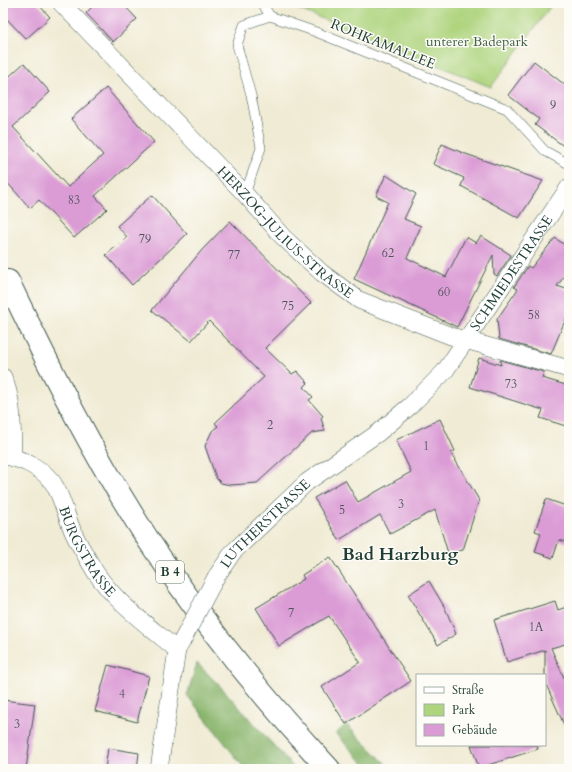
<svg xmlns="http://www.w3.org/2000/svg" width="572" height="772" font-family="Cardo,serif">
<rect width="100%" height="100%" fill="#fdfcf7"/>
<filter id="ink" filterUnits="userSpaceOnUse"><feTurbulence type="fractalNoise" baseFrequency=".025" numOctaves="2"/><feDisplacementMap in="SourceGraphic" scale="8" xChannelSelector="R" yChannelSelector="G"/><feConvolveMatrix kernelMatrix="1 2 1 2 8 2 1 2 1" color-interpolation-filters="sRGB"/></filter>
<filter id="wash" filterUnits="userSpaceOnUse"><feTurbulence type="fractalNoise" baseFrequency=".012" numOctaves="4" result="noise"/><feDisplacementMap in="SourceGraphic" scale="16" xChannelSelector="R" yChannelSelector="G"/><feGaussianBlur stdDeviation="0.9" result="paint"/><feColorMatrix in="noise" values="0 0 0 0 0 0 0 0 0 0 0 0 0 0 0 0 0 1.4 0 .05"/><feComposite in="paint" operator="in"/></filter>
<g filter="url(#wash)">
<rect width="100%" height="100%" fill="#f0ebd4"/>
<path fill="#aed47e" stroke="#668859" d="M283 3H553L491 87Z"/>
<g fill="#8ab66d" stroke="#547a50">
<path d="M197 663 220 686 295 769H245L187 695Z"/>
<path d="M346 724 391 769H369L336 734Z"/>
</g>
<g id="blocks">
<g fill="#db9cd5">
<path d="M3 3H37L50 17 26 39 3 15Z"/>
<path d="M96 3H122L137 19 113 42 86 13Z"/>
<path d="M534 61 569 88V150L535 125 539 119 508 95Z"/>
<path d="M24 63 50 92 13 127 68 187 103 155 71 119 106 88 154 142 95 196 107 209 74 238 39 200 30 208 3 178V82Z"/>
<path d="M442 144 463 153 543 181 519 218 461 186 464 178 433 164Z"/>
<path d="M386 175 416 194 404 219 421 226 407 258 446 277 466 237 476 243 481 236 511 255 497 276 494 274 493 255 457 327 354 279 388 202 376 196Z"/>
<path d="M152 195 187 234 132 285 106 255 127 237 117 226Z"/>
<path d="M230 221 311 303 265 348 292 374 297 371 308 383 304 387 313 397 309 400 323 416 321 418 325 431 312 433 257 483 231 485 221 483 216 478 205 446 212 431 218 426 215 423 264 377 209 321 191 341 152 310 202 250Z"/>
<path d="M555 238 569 248V270L557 286 569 290V311L551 354 499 339 497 319 518 289 514 287 528 266 531 268Z"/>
<path d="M479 358 501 365 500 360 544 372 542 378 569 386V427L540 418 543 410 470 387Z"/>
<path d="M440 419 455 451 451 453 479 500 463 550 448 553 435 510 390 534 380 515 339 540 314 498 345 480 358 502 411 472 396 440Z"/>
<path d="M546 499 569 507V543L559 540 553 558 535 552 541 533 535 531Z"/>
<path d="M330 557 411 681 346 724 322 687 360 662 329 616 279 646 256 608 304 579 302 575Z"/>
<path d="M429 581 445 608 456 634 438 645 408 595Z"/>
<path d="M555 601 558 610 569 606V643L551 648 569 689V736L545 682V650L507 662 494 620Z"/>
<path d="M108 665 149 676 137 722 95 711Z"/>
<path d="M3 700 35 704 26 769H3Z"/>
<path d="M471 745H537L538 749 479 768Z"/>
<path d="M108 748 139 753 137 769H105Z"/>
</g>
</g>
</g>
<g filter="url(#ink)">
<use href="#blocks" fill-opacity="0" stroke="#3e574c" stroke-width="1"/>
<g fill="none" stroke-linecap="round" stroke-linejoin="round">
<defs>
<g id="lane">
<path d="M262 3 270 16"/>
<path d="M245 194 261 148 251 95 237 45 244 25 270 16 316 32 507 109 545 151 569 164"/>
</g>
<g id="street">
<path id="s1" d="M61 3 245 194 283 237 322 273 359 300 451 336 569 369"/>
<path d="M3 377C14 401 12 431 13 457"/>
<path id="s2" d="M3 456C22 458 47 470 56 488 64 503 67 520 75 536 81 548 89 561 96 573 117 604 149 626 177 650"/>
<path id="s3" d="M216 577 233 552 307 482 378 433 410 406 445 371 569 187"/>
<path d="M159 769 177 650 182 641"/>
</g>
<path id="highway" d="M8 281C51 371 96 460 151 544 204 624 264 699 329 769"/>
</defs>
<use href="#lane" stroke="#3e574c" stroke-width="10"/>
<use href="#street" stroke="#3e574c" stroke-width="18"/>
<use href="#highway" stroke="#3e574c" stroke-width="24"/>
<use href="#lane" stroke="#fff" stroke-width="9"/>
<use href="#street" stroke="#fff" stroke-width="17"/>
<use href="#highway" stroke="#fff" stroke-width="22"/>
<defs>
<path id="street-bridge" d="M182 641 216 577"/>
</defs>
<use href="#street-bridge" stroke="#3e574c" stroke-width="18" stroke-linecap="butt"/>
<use href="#street-bridge" stroke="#fff" stroke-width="17"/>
</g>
</g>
<g text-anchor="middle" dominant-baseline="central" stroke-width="3" stroke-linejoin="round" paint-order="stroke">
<g font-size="12" fill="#4e555c">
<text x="553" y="105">9</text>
<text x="74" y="200">83</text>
<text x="145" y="239">79</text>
<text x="388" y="253">62</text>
<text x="234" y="255">77</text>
<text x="444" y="292">60</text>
<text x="288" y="306">75</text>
<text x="534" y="315">58</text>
<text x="511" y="384">73</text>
<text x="270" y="425">2</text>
<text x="426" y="446">1</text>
<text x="401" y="504">3</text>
<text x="342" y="510">5</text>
<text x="291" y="613">7</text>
<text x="536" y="627">1A</text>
<text x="122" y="694">4</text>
<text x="17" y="724">3</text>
</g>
<rect fill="#fdfcf7" stroke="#62766e" stroke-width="1" x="156" y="561" width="28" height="22" rx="3"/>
<g font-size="13" font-weight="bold" fill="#1f3d34">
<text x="170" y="572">B 4</text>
</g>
<g font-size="14" fill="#436346" stroke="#fdfcf7">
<text x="477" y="41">unterer Badepark</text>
</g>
<g font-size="14" fill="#1f3d34" stroke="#fdfcf7">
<text transform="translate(383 44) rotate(22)">ROHKAMALLEE</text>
<text stroke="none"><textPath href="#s1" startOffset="321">HERZOG-JULIUS-STRASSE</textPath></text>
<text stroke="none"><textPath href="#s3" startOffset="428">SCHMIEDESTRASSE</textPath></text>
<text stroke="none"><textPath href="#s3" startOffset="73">LUTHERSTRASSE</textPath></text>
<text stroke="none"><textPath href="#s2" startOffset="135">BURGSTRASSE</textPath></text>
</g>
<g font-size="18" font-weight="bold" fill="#1f3d34" stroke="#fdfcf7">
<text x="400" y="554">Bad Harzburg</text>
</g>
</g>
<rect width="572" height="772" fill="none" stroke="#fdfcf7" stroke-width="16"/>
<rect x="416" y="674" width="130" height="72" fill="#fdfcf7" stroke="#a4b0a9"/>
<rect x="424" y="687" width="20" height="6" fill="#ffffff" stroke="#a4b0a9"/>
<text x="452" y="694" font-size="12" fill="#1f3d34">Straße</text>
<rect x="424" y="704" width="20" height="12" fill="#aed47e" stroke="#a4b0a9"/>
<text x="452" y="714" font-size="12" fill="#1f3d34">Park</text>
<rect x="424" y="724" width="20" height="12" fill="#db9cd5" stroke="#a4b0a9"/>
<text x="452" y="734" font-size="12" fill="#1f3d34">Gebäude</text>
</svg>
